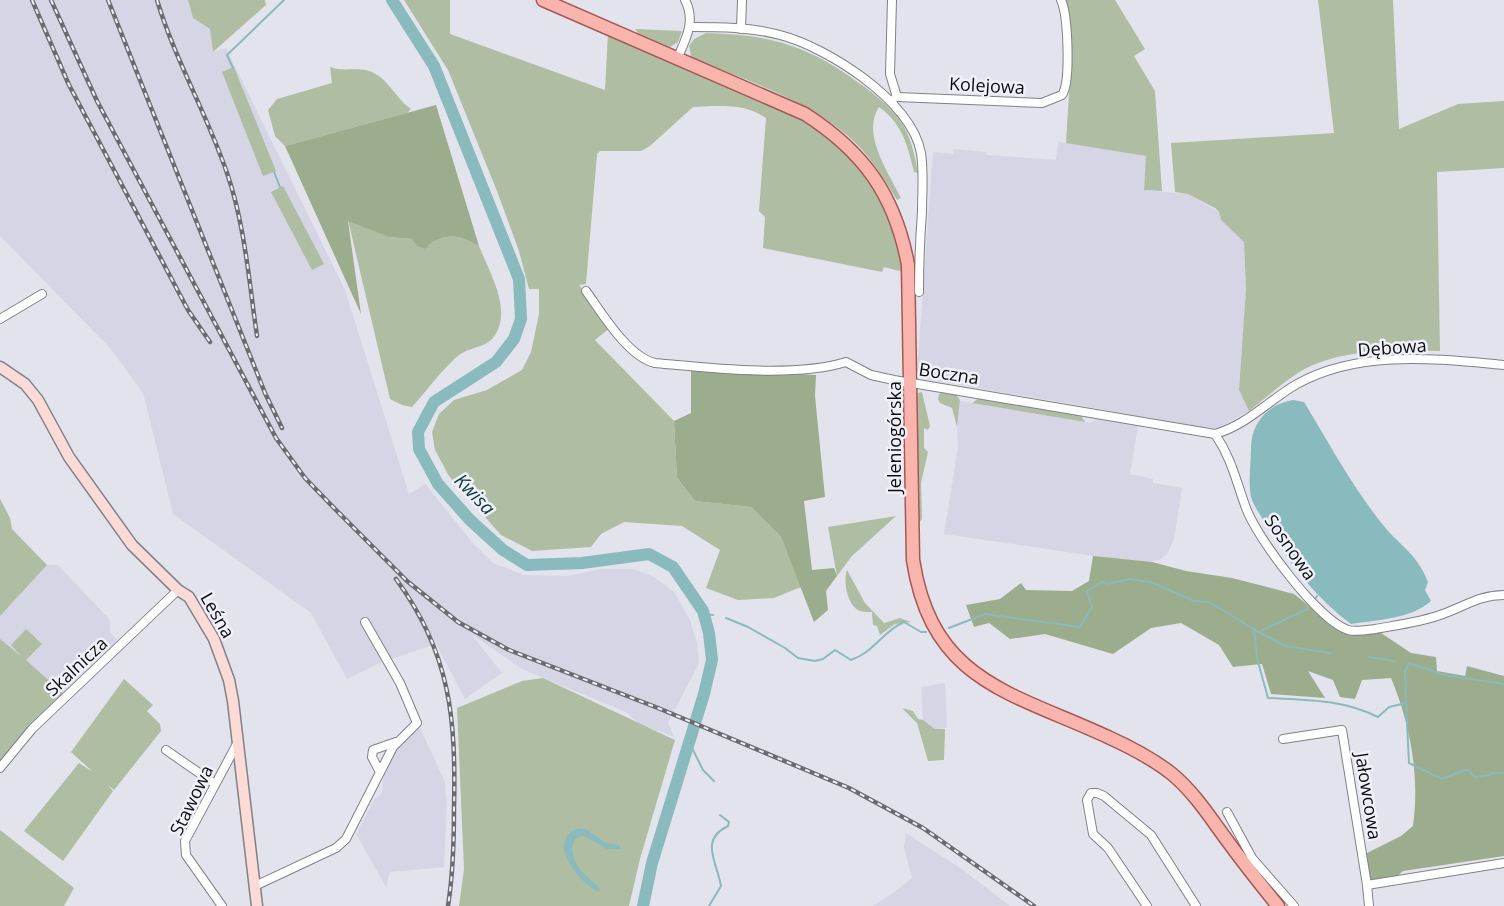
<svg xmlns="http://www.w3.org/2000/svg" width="1504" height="906" font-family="'Open Sans',sans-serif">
<rect width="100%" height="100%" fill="#e3e3ed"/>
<g fill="#d5d5e5">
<path d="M0 0H188L193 18 210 29 213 52 226 48 345 290 409 494 425 484 473 543 493 563 524 575 567 576 602 569H633L654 577 674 592 690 620 697 643 699 663 668 723 674 737 640 724 626 712 522 669 471 634 502 673 465 699 436 644 382 662 347 679 311 613 173 514 143 393 110 348 0 236Z"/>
<path d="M1058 142 1104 147 1147 156 1144 190 1188 194 1219 212 1221 220 1244 242 1246 289 1239 390 1249 411 1218 428 1203 427 920 378 917 374 933 152 953 154 954 149 986 152 987 155 1056 160Z"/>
<path d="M960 401 1090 423 1096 419 1138 426 1130 474 1153 479V483L1182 488 1174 539 1167 554 1159 560 1142 563 944 534 958 447 957 430Z"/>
<path d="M47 565H58L110 620V632L118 642 65 695 0 639V616Z"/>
<path d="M945 683 947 728 935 729 923 720 921 687Z"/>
<path d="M420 728 445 782 447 805 444 867 390 872 386 887 356 834 374 800 382 793 384 775 397 748Z"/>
<path d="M906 833 963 870 1010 906H872L892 894 912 878 904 847Z"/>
</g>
<g fill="#afbea3">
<path d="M188 0H265L266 5 213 52 210 29 193 18Z"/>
<path d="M404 0H450V34L605 90 608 32 806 121C840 140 878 181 892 218 898 235 900 254 903 272L884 267 882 272 763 248 765 217 759 211 766 118C745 103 718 106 693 107L650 146 641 151H600L597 154 586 284 579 285 611 327 595 340 674 421 677 478 695 501 751 507 781 537 801 587 774 598 738 600 706 588 720 550 682 526 624 522 601 534 591 547 532 551 501 535 449 476 435 450 432 432 439 414 454 400 487 390 522 370 531 352 539 314V289H529L519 251 497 191 448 70Z"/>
<path d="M1063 0H1115L1145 49 1134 56 1155 91 1162 191 1144 190 1146 156 1066 143 1072 44Z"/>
<path d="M1318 0H1393L1399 129 1458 104 1504 101V168L1437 172 1440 351C1395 350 1342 348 1301 371 1283 382 1266 398 1249 411L1239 390 1246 289 1244 242 1221 220 1219 212 1215 208 1188 194 1175 192 1171 143 1334 133Z"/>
<path d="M635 29 682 31 678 42 670 47 639 34Z"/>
<path d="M706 33C772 35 808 45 862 85 877 96 894 110 904 127 912 141 915 157 918 173L914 172C908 146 902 123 879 107 861 134 889 173 901 198L897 200C883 177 869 154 848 136 804 98 744 80 691 57L689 46 694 39Z"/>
<path d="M234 67 276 171 263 176 222 72Z"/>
<path d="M330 67C343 72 356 67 369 71 388 77 395 98 411 109L407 113 285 146 275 136 268 110 277 99 332 83Z"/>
<path d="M283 186 324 264 312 270 271 192Z"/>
<path d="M348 220 389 237 412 239 426 249C431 240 447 235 457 237 464 238 472 243 479 246 489 272 514 311 493 338 485 347 474 347 464 352 450 359 424 394 412 407L402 405 390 399Z"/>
<path d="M922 392 930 426 928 430 924 428V448L928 452 921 483 922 519 919 523 915 399 918 393Z"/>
<path d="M943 392 955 393 960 400 957 427 952 408 940 403 938 399 939 394Z"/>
<path d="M979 398 1080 414 1085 422 972 403Z"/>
<path d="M0 499 10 518 12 529 47 565 0 616Z"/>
<path d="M896 516 852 556 837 576 828 527Z"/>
<path d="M847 570 865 603 884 623 900 618 911 622 895 624 880 635 877 626 873 625 872 612C869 612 863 612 860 611 847 606 843 581 847 570Z"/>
<path d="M26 629 42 644 26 660 65 695 0 763V639L21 656 11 645Z"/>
<path d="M543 678 675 740 640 859 629 906H459L464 869 457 708 522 681Z"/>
<path d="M124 679 153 705 147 711 160 724 161 731 114 790 108 785 113 791 63 861 24 831 79 763 93 772 71 752Z"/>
<path d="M902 708 913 711 918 719 923 720 935 729H945L944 760 928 761 917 723Z"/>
<path d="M0 830 74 888 64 906H0Z"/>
</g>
<g fill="#9bad8c">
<path d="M436 105 479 246C472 243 464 238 457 237 447 235 431 240 426 249L417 246 412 239 389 237 348 221 361 314 285 146Z"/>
<path d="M691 370 816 375 815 396 825 497 804 501 812 570 834 568 837 576 826 591 828 610 814 622 781 537 751 507 695 501 677 478 674 421 691 413Z"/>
<path d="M1093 556 1152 562 1186 571 1232 578 1294 594 1337 628 1378 631 1411 653 1436 657 1437 671 1465 676 1467 666 1504 676V856L1403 871 1396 877 1370 880 1365 854 1401 836 1413 826C1420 776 1410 723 1391 678L1362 680 1355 699 1340 697 1333 680 1308 671 1325 698 1271 694 1262 664 1233 667 1219 645 1181 623 1151 628 1113 654 1045 634 1010 639 989 623 974 627 966 605 1000 599 1021 583 1026 590 1072 591 1089 581Z"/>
</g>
<g fill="#89babd">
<path d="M1293 400 1304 402C1331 446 1355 492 1388 531 1405 549 1419 558 1428 582L1425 590 1431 601C1411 619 1376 620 1351 624 1316 598 1290 564 1267 526 1262 517 1254 507 1251 497 1248 482 1251 464 1251 448 1251 423 1268 404 1293 400Z"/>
<path d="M579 828 586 829 604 842 619 845 621 849H607L582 835 574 840C567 860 584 875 598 886L600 889 599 892C579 883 544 840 579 828Z"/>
</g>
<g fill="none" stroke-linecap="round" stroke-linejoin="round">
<g stroke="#89babd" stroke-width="2">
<path d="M233 68 227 55 284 0"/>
<path d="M274 172 280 187"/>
<path d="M1315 599 1317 596"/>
<path d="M704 614 713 615"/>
<path d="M726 618 748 627 785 648 798 658 815 661 823 659 835 650 851 660C873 653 883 631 904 622L921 632H926"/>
<path d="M949 628 985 614 1080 627 1092 607 1087 591 1102 582 1108 584 1130 579 1151 582 1194 601 1209 602 1254 629 1257 658 1268 698C1307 700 1342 699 1378 717L1389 707 1406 703 1409 763 1442 779 1465 770 1470 771 1474 777 1490 775 1492 773H1504"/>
<path d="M1255 630 1285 646 1330 653"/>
<path d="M1261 631 1307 609 1309 605"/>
<path d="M1369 657 1395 661"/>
<path d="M1406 703 1405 671 1409 663 1444 675 1504 684"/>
<path d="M689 742 703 770 714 781"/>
<path d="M709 906 721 886C717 862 699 840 728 826L729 822 720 815"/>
</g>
<path stroke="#89babd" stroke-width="12" d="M392 0 434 66 519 279 521 319 514 339 496 362 434 402 418 432 419 449 438 484 470 520 503 550 527 565 582 563 649 554 673 567 703 611 709 633 712 660 704 694 652 863 643 906"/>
<defs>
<g id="minor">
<path d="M892 0 890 74 897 97 895 98"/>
<path d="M690 27C719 27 751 27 780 35 827 47 912 101 921 153 924 173 922 192 922 212 920 238 919 265 919 292"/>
<path d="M741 29 742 0"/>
<path d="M677 59C686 39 696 21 685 0"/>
<path d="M897 97 1042 103 1062 95C1071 82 1068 15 1061 0"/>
<path d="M586 291C602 313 628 357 655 363 709 368 794 378 846 362L871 375 894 380 1215 434C1247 425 1269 400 1297 384 1359 349 1437 359 1504 365"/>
<path d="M0 319 42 294"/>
<path d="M1215 434C1232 459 1236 481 1246 508 1257 538 1318 620 1348 630 1356 632 1367 630 1375 629 1397 625 1422 622 1443 614 1465 606 1480 595 1504 595"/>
<path d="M1283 739 1342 730 1367 885"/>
<path d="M166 750 215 784"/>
<path d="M0 768 32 729 178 590"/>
<path d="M380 772 372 757 373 750 396 742"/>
<path d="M1227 812 1252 858 1294 906"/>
<path d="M255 886 336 848 346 839 393 747 417 723 400 683 365 622"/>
<path d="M222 906 186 855 185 841 238 742"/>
<path d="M1147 906 1108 848 1093 834 1087 800 1091 793H1097L1104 796 1151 835 1196 906"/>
<path d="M1369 906 1367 885 1504 863"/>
</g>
<path id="secondary" d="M0 367 25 384 38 400 69 457 132 545 178 590 189 597 214 639 229 680 233 701 257 906"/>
<path id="primary" d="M543 0 805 114C864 152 895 195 908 265L913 560C932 682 1011 692 1108 737 1130 747 1152 758 1172 774 1195 793 1211 819 1229 843 1245 865 1261 885 1278 906"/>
</defs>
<use href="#minor" stroke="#808189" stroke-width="10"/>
<use href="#secondary" stroke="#808189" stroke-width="13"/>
<use href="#primary" stroke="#a35952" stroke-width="15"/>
<use href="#minor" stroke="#fff" stroke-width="8"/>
<use href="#secondary" stroke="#fcdad6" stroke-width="10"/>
<use href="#primary" stroke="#f9b5ad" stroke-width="12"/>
<defs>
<g id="rail">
<path d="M32 0 69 85 188 310 210 342"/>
<path d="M51 0 97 101 276 438 305 478 335 509 407 581 458 622 509 650 658 708 849 788 923 828 1034 906"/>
<path d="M108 0 265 393 282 428"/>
<path d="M157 0C175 60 207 114 227 173 245 225 249 282 257 336"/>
<path d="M396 579C451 654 456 719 454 809 454 841 453 874 448 906"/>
</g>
</defs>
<use href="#rail" stroke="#6a6a70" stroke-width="4.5"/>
<use href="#rail" stroke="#f0f0fa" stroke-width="2" stroke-dasharray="5" stroke-linecap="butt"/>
</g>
<g text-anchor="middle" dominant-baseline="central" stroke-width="5" stroke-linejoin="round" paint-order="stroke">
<g font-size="18" fill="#0c0c0f" stroke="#f0f0fa">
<text transform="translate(987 85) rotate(3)">Kolejowa</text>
<text transform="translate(1392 347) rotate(-4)">Dębowa</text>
<text transform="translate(949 373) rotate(9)">Boczna</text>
<text transform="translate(894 437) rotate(-90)">Jeleniogórska</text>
<text transform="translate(1291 547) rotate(55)">Sosnowa</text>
<text transform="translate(218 615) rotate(60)">Leśna</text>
<text transform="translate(76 666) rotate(-43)">Skalnicza</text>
<text transform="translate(1369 796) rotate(81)">Jałowcowa</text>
<text transform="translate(191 800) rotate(-64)">Stawowa</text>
</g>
<g font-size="19" font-style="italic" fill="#0a3a3d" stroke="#f0f0fa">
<text transform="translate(475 494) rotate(46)">Kwisa</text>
</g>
</g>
</svg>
